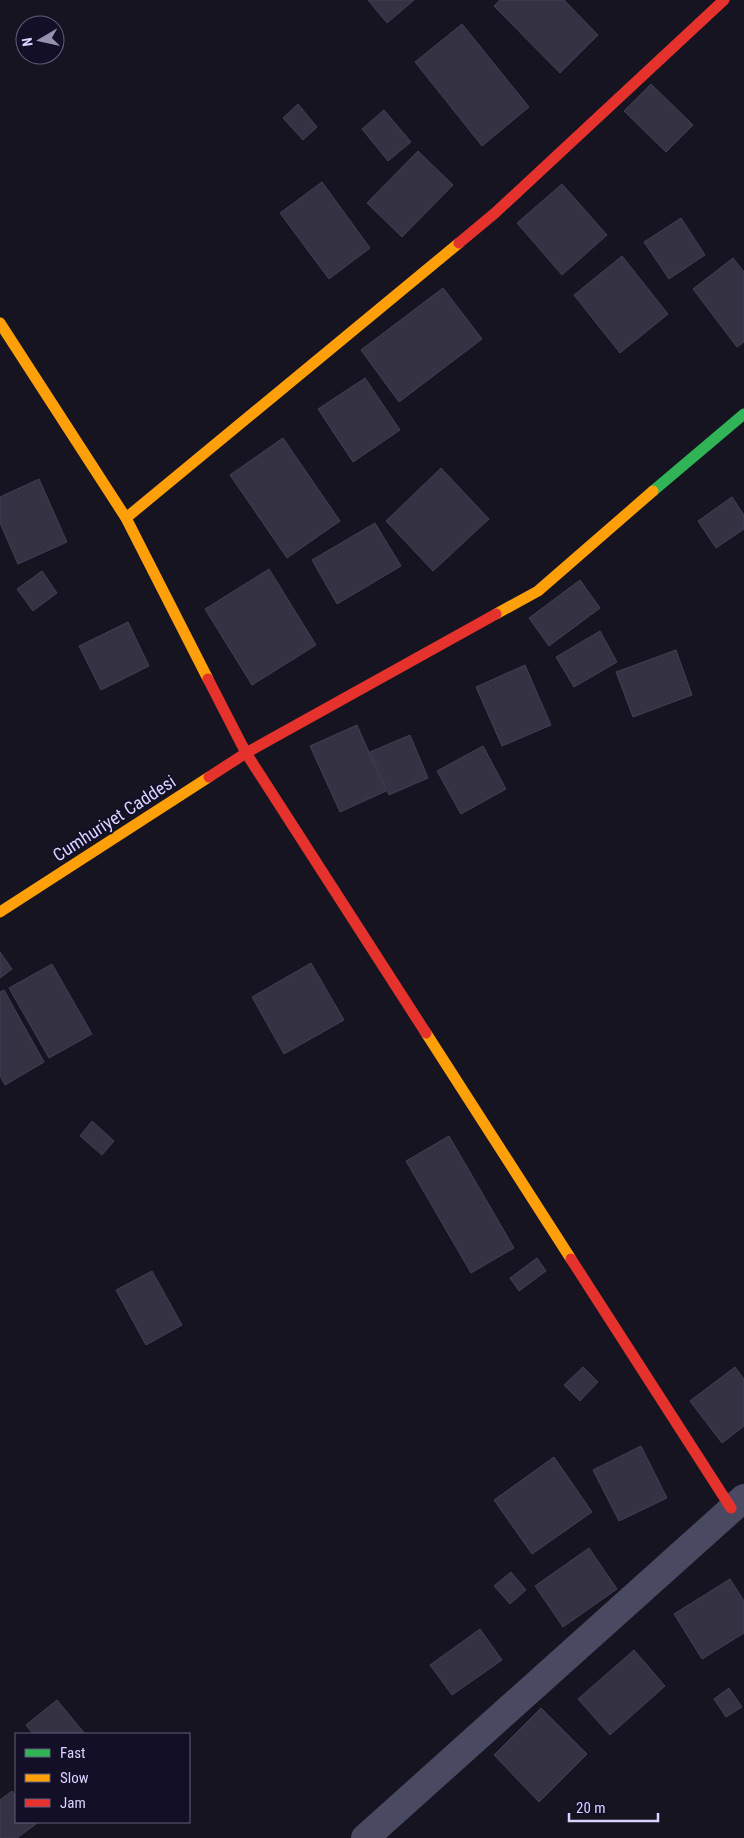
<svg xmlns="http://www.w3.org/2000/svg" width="744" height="1838" font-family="'Roboto Condensed',sans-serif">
<rect width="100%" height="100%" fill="#161421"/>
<g fill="#343243" stroke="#433f54">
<path d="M368 0H414L387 23Z"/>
<path d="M500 0H564L598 35 560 73 494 6Z"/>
<path d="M462 24 529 107 482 146 415 62Z"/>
<path d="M651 84 693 125 666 152 624 111Z"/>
<path d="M298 104 317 127 303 140 283 118Z"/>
<path d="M384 110 411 142 388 161 362 129Z"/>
<path d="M418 151 453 185 402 237 367 203Z"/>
<path d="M322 182 370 248 329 279 280 213Z"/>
<path d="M562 184 607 235 562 275 517 223Z"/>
<path d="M681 218 705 255 669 279 644 242Z"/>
<path d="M622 256 668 314 620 353 574 295Z"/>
<path d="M733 258 744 272V342L737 347 693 289Z"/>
<path d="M443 288 482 339 399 402 361 350Z"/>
<path d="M365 378 400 430 353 462 318 409Z"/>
<path d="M283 438 340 521 287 558 230 475Z"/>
<path d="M441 468 489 519 433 571 386 521Z"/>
<path d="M39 479 67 542 18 564 0 523V497Z"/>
<path d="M732 497 744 515V529L716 548 698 521Z"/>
<path d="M375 523 401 566 337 604 312 560Z"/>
<path d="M269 569 316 645 252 685 205 609Z"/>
<path d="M42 571 57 593 33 611 17 589Z"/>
<path d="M580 580 600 608 549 646 529 618Z"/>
<path d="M128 622 149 666 101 690 79 646Z"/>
<path d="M600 631 617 662 574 687 556 657Z"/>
<path d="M676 650 692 695 633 717 616 672Z"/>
<path d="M525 665 551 725 502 746 476 687Z"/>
<path d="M357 725 386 791 340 812 310 746Z"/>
<path d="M410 735 428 778 389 795 370 752Z"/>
<path d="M483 746 506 789 461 814 437 771Z"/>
<path d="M0 952 12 969 0 978Z"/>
<path d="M311 963 344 1020 284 1054 252 997Z"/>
<path d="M52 964 92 1034 49 1058 9 988Z"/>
<path d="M4 990 44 1062 5 1085 0 1076V992Z"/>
<path d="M92 1121 114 1141 102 1155 80 1136Z"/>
<path d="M449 1136 514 1248 471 1273 406 1161Z"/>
<path d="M537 1258 546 1271 519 1291 510 1278Z"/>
<path d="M152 1271 182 1325 146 1345 116 1290Z"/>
<path d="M583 1367 598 1382 580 1401 564 1385Z"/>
<path d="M735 1367 744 1379V1426L722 1443 690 1401Z"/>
<path d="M641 1446 667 1498 619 1521 593 1470Z"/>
<path d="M554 1457 592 1512 532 1554 494 1500Z"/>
<path d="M589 1548 617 1589 563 1627 535 1586Z"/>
<path d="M511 1572 526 1590 510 1604 494 1586Z"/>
<path d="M730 1579 744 1601V1633L702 1659 674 1614Z"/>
<path d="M480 1629 502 1660 452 1695 430 1665Z"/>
<path d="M634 1650 665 1686 610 1735 578 1699Z"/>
<path d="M729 1688 742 1707 726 1717 714 1699Z"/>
<path d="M57 1700 85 1734H33L26 1725Z"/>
<path d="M541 1708 587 1754 539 1802 494 1755Z"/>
<path d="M12 1791 16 1797V1822H35L36 1824 17 1838H0V1800Z"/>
</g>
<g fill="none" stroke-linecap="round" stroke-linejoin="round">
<path stroke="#4a4962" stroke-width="28" d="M365 1838 744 1498"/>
<path stroke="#30b455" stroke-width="11" d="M653 491 744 414"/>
<g stroke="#ff9f0a" stroke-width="11">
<path d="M0 323 126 518 208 679"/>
<path d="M126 518 459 243"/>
<path d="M496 614 538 591 653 491"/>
<path d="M0 912 209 777"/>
<path d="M426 1033 571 1259"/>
</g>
<g stroke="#e5322d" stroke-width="11">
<path d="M459 243 495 213 724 0"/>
<path d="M208 679 246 753 426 1033"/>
<path d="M209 777 246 753 496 614"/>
<path d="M571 1259 731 1508"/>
</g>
</g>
<g text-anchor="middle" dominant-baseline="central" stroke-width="4" stroke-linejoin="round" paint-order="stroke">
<g font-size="18" fill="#d9d4ff" stroke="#130f26">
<text transform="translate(114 818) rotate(-33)">Cumhuriyet Caddesi</text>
</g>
</g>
<rect x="15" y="1733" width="175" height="90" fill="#130f26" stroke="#625e7d"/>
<rect x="25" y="1749" width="25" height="8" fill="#30b455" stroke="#625e7d"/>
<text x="60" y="1758" font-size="15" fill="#d9d4ff">Fast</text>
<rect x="25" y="1774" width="25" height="8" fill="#ff9f0a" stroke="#625e7d"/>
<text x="60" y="1783" font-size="15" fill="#d9d4ff">Slow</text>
<rect x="25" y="1799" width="25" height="8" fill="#e5322d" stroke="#625e7d"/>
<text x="60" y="1808" font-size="15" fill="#d9d4ff">Jam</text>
<g transform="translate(40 40) rotate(261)"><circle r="24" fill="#130f26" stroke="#625e7d"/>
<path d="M0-4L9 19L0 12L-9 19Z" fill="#9591b1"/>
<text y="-8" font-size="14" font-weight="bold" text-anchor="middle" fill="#d9d4ff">N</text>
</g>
<path d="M569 1813v8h89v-8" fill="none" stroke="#d9d4ff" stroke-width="2.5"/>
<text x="576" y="1813" font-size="15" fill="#d9d4ff" stroke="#130f26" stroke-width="4" paint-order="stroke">20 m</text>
</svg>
